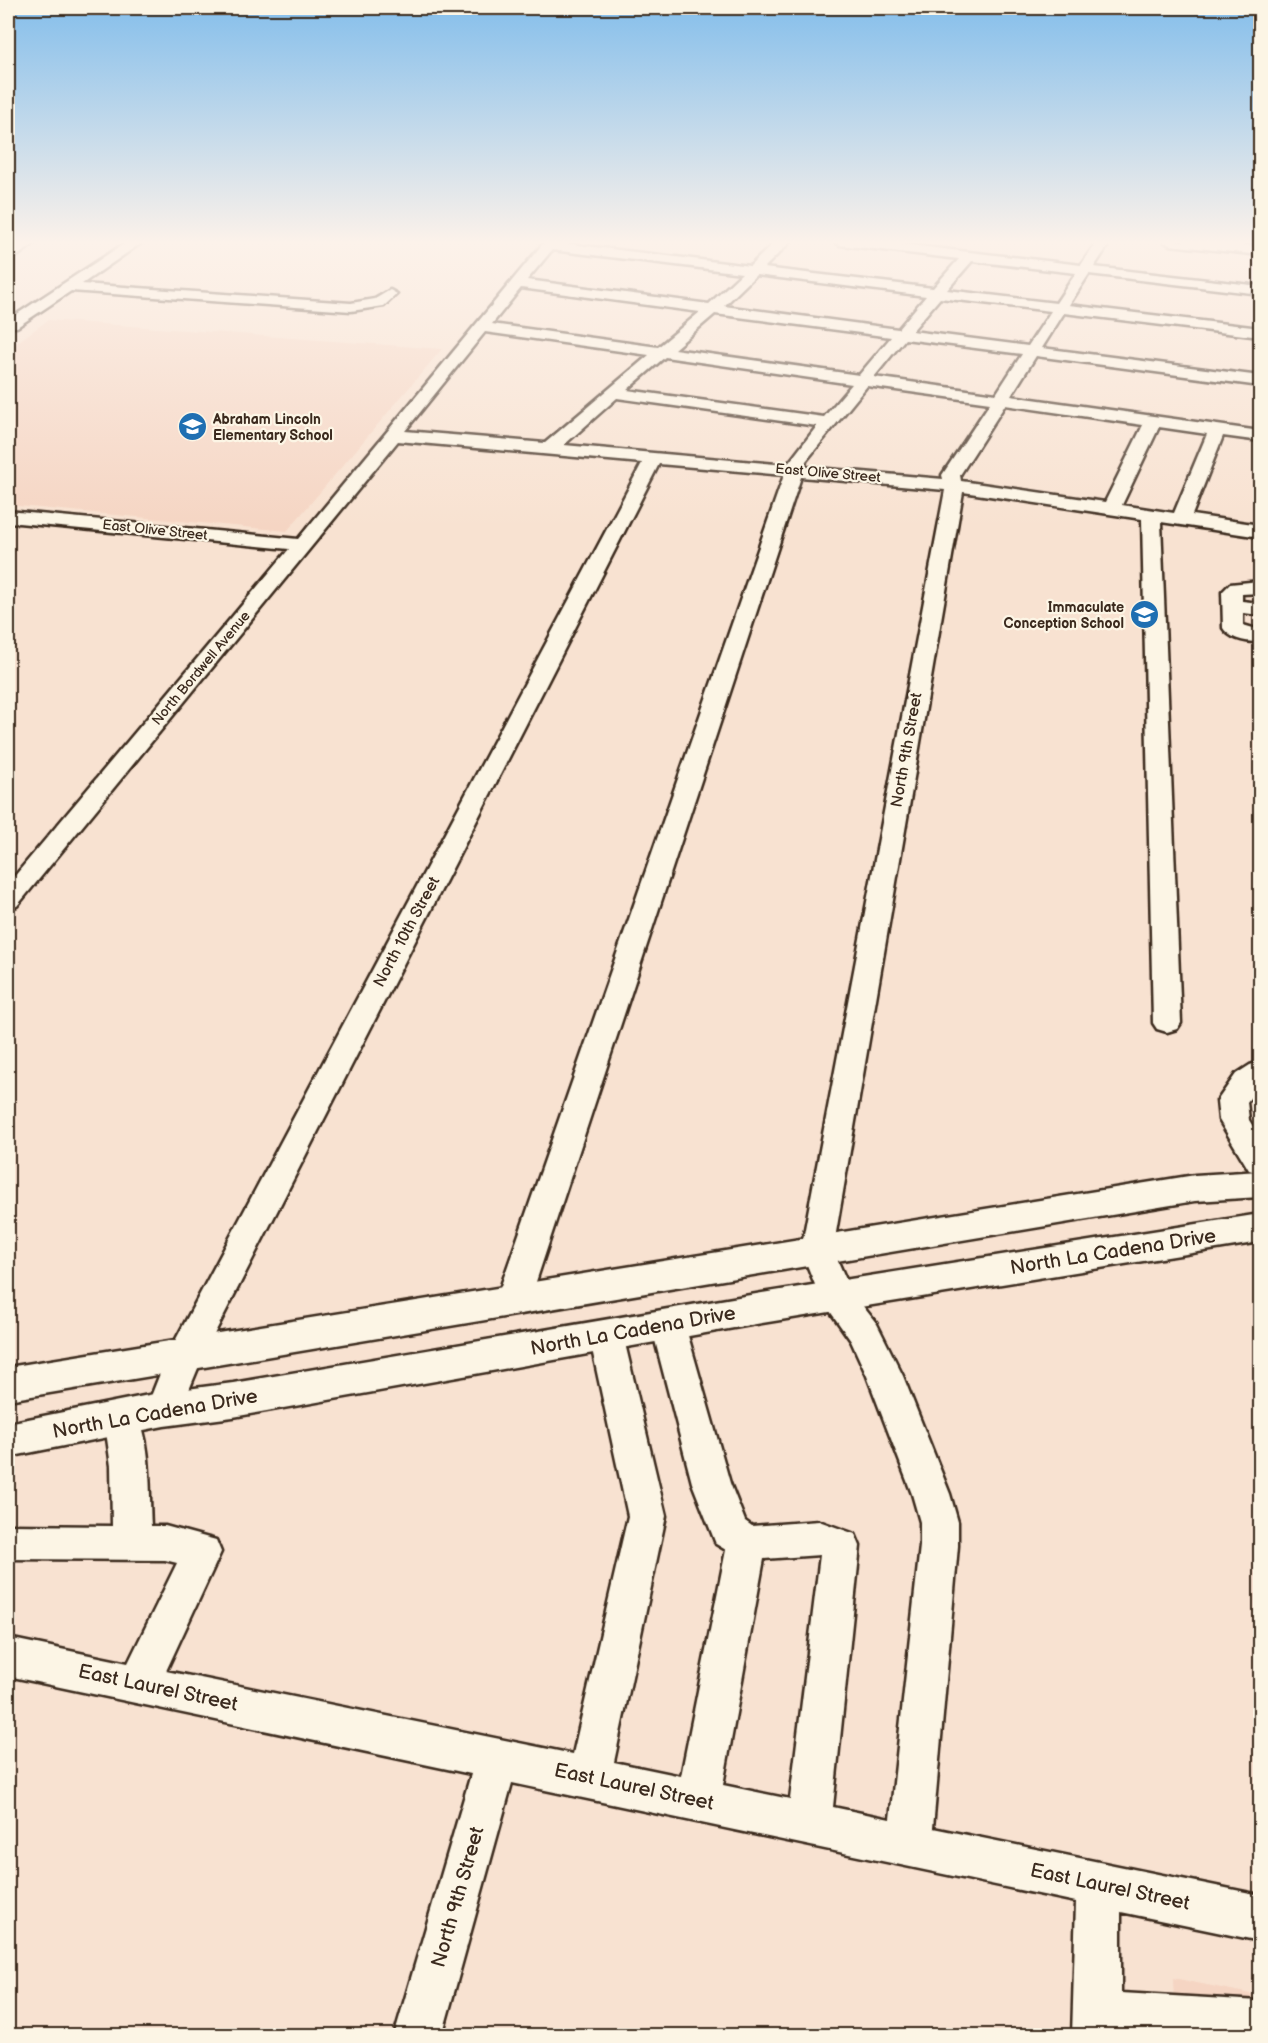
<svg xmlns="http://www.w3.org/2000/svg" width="1268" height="2043" font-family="'Balsamiq Sans',sans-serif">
<rect width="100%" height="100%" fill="#f8e2d1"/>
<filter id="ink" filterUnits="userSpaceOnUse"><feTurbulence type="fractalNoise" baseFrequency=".0167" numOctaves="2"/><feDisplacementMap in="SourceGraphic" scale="12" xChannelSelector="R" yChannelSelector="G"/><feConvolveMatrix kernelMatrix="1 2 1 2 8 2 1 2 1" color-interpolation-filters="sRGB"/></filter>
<g filter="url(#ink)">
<g fill="#f5d5c3">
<path d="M48 320 442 349 287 531 8 505V349Z"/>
<path d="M1173 1978 1260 1996V2035H1175Z"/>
</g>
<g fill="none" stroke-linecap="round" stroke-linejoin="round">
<defs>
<g id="minor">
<path d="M22 241H38L13 259 8 260V250Z"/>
<path d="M128 241H144L82 284 351 303 375 299 390 290 397 294 384 306 351 311 71 291 17 327H8V320Z"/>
<path d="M545 241 750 266 776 241H791L764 268 933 288 959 259 840 245 833 241H875L1081 265 1097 241H1111L1094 267 1260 286V294L1089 274 1069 305 1260 328V337L1064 313 1042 348 1260 376V386L1036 356 1011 396 1260 431V441L1223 436 1192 515 1260 525V537L1161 522 1181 1023 1177 1029 1167 1032 1157 1029 1153 1023 1142 519 963 492 833 1250 851 1291 877 1324 903 1376 950 1494 958 1522V1546L933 1828 1260 1895V1941L1121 1912V1993L1260 2001V2036H1072L1076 1902 512 1783 442 2036H394L471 1774 8 1676V1638L128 1663 177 1563 165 1560 8 1559V1525L112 1526 111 1466 104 1418 109 1408 122 1403 135 1408C152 1442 149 1488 151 1526H165L216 1540 221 1552 166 1671 573 1754 628 1516 589 1335 594 1325 606 1321 618 1325 623 1335 666 1516 614 1762 681 1776 726 1550 716 1544 692 1483 651 1325 656 1316 668 1312 680 1316 685 1325 730 1483 745 1521 752 1526 819 1521 855 1534 860 1546 833 1807 890 1819 920 1546V1522L912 1494 867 1376 851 1341 820 1297 801 1250 945 490 801 477 530 1300 525 1309 513 1313 501 1309 496 1300 784 475 659 464 203 1356 177 1419 164 1424 151 1419 146 1409 167 1356 642 463 398 441 17 906 8 908V884L289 549 8 522V511L298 539ZM552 250 742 273 709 304 527 280ZM972 261 1076 273 1056 303 947 290ZM756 275 926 296 898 329 724 306ZM521 288 700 312 658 347 492 324ZM940 298 1051 311 1028 346 912 331ZM715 314 891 337 859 375 674 349ZM485 332 649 355 545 443 405 431ZM905 339 1022 354 996 394 874 377ZM665 357 852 384 824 417 627 390ZM867 386 990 403 942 475 943 479 805 467 806 461ZM617 398 817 426 787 465 564 445ZM1005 405 1143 425 1105 502 961 481 960 475ZM1159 427 1207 434 1174 513 1122 505ZM820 1555 790 1799 723 1785 764 1559Z"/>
<path d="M1163 241H1207L1260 247V255L1170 245Z"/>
<path d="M1260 581V593L1242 594V601L1260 603V615L1243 613V625L1260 630V642C1247 642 1231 640 1223 628L1222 592 1230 584Z"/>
<path d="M1260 1062V1085L1247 1102 1249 1120 1260 1138V1173L1249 1170 1219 1120 1217 1101 1236 1074 1250 1065Z"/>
</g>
<g id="major">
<path d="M1260 1171V1197L1195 1201 8 1400V1367L1195 1175Z"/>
<path d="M1260 1214V1242L762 1323 233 1417 164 1426 8 1457V1423L164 1392 233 1383 762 1293Z"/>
</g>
</defs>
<use href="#minor" stroke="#3b2a1e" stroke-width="5"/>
<use href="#major" stroke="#3b2a1e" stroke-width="5"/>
<use href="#minor" fill="#fcf5e5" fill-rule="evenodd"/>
<use href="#major" fill="#fcf5e5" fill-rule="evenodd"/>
</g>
</g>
<linearGradient id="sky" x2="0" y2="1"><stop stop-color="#84beeb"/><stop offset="0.46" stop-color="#fcf2ea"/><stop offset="1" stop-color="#fcf2ea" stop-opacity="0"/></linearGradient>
<rect width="1268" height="527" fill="url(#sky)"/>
<defs>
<symbol id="school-disc" viewBox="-11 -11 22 22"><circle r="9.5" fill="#1f6fb2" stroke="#fcf5e5"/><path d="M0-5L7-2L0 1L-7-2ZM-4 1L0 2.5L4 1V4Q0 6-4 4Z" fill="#fff"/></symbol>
</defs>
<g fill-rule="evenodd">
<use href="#school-disc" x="176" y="410" width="33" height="33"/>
<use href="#school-disc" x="1128" y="598" width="33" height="33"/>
</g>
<g text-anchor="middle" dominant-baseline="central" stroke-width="4.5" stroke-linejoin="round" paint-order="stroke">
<g font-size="14" font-weight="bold" fill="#3b2a1e" stroke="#fcf5e5" text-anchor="start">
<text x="213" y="419">Abraham Lincoln<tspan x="213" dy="16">Elementary School</tspan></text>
<text x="1124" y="607" text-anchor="end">Immaculate<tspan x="1124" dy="16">Conception School</tspan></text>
</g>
<g font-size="14" fill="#3b2a1e" stroke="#fcf5e5">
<text transform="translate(828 473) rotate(5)">East Olive Street</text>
<text transform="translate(155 530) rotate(6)">East Olive Street</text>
<text transform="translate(201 668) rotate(-50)">North Bordwell Avenue</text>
</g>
<g font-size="16" fill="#3b2a1e" stroke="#fcf5e5">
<text transform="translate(907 750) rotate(-80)">North 9th Street</text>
<text transform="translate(407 932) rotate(-62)">North 10th Street</text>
</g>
<g font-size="20" fill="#3b2a1e" stroke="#fcf5e5">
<text transform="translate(1113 1252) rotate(-9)">North La Cadena Drive</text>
<text transform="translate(633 1331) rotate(-10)">North La Cadena Drive</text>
<text transform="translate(155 1414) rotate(-10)">North La Cadena Drive</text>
<text transform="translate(158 1688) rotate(12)">East Laurel Street</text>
<text transform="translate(634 1787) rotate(12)">East Laurel Street</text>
<text transform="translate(1110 1887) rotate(12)">East Laurel Street</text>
<text transform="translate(458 1897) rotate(-74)">North 9th Street</text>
</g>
</g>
<rect width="1268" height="2043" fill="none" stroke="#fcf5e5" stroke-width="30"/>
<rect x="15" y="15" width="1238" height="2013" fill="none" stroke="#3b2a1e" stroke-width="2" filter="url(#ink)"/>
</svg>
